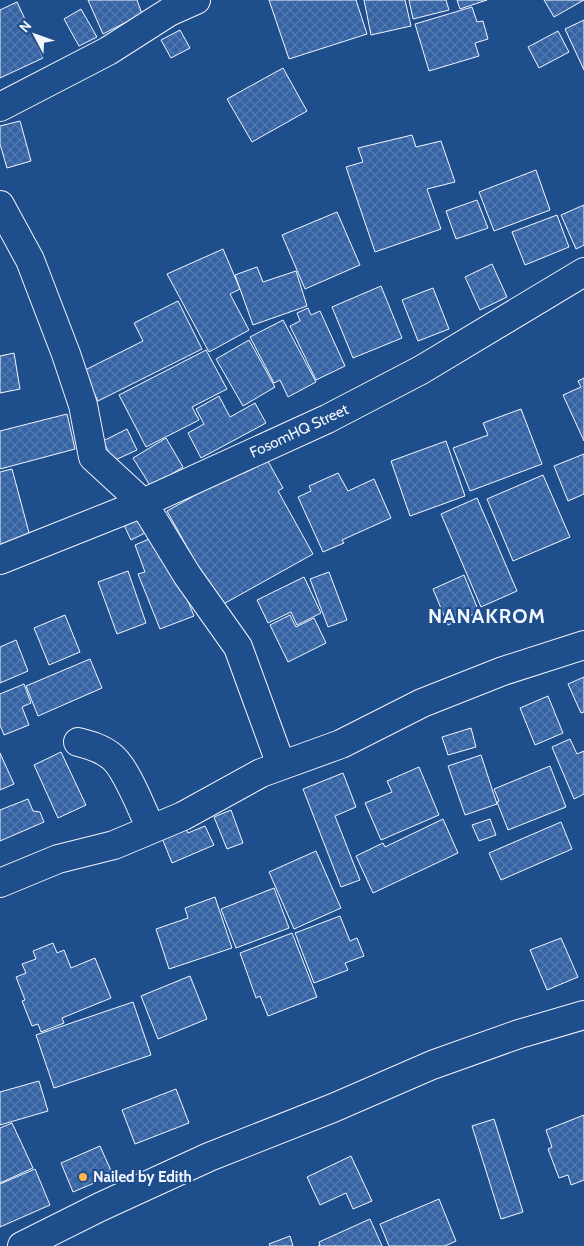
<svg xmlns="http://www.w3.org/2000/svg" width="584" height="1246" font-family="Cabin,sans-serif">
<defs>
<pattern id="building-cross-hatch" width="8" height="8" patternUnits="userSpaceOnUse" patternTransform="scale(1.25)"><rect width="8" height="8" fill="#3563a3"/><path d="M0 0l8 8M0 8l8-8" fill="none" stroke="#537ab1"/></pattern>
</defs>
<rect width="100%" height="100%" fill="#1f4e8c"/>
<g fill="url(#building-cross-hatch)" stroke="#f2f6ff">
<path d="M88 0H137L142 14 103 34Z"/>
<path d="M269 0H356L367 34 289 59Z"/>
<path d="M364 0H405L411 26 371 35Z"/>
<path d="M409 0H446L449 10 413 19Z"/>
<path d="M457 0H487L460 9Z"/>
<path d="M544 0H584L554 17Z"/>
<path d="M17 2 43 58 0 78V10Z"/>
<path d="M472 7 477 22 483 21 488 39 475 43 479 56 429 71 415 24Z"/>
<path d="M81 9 97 37 79 46 64 19Z"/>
<path d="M584 20V70L565 29Z"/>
<path d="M180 30 190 48 171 58 161 40Z"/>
<path d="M558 31 569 52 539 68 528 47Z"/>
<path d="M283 68 307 111 252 142 227 99Z"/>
<path d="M20 121 31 161 7 168 0 144V126Z"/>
<path d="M412 135 416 147 441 141 455 182 427 189 441 229 375 252 346 167 363 162 358 148Z"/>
<path d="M536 170 550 210 494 231 479 192Z"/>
<path d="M477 200 488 228 456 239 446 211Z"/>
<path d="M584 205V245L576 249 561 215Z"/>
<path d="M337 212 360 265 305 289 282 235Z"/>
<path d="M557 215 569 247 525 265 512 232Z"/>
<path d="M223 249 240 289 230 294 249 330 209 352 167 274Z"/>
<path d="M492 264 507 297 480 310 465 277Z"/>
<path d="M257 267 263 282 296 271 307 306 253 325 235 275Z"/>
<path d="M381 286 402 338 353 358 332 307Z"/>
<path d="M433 288 449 329 418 341 402 300Z"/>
<path d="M178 301 202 349 98 401 83 371 143 341 134 323Z"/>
<path d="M308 308 311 315 320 311 345 366 316 380 290 326 300 321 297 313Z"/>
<path d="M283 320 316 382 288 397 280 380 274 383 250 337Z"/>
<path d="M249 340 275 387 243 406 216 359Z"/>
<path d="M206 350 227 389 192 407 199 420 146 447 119 395Z"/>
<path d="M14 353 20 389 0 393V356Z"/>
<path d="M584 378V441L563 395 581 387 578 381Z"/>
<path d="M219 396 230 417 255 403 266 423 201 458 188 433 204 424 196 409Z"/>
<path d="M521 409 542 464 470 491 453 448 488 435 483 423Z"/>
<path d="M67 414 75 449 0 469V431Z"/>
<path d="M127 429 137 450 113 461 103 441Z"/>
<path d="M166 438 183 467 151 487 133 458Z"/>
<path d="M446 441 465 496 410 516 391 461Z"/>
<path d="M584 454V494L568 501 554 466Z"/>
<path d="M265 456 283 488 278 491 313 554 220 606 167 511Z"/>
<path d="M12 469 31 540 0 549V472Z"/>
<path d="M338 473 348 491 374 479 391 518 342 540 344 543 323 552 298 497 311 491 309 486Z"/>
<path d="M543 475 570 537 513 561 487 499Z"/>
<path d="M477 498 517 591 481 607 441 514Z"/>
<path d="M142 516 149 531 131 540 124 525Z"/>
<path d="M154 537 166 567 173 564 194 616 160 629 138 574 145 572 135 545Z"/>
<path d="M128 571 146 623 117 634 98 582Z"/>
<path d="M329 572 347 620 328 627 310 579Z"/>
<path d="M464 575 479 612 448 625 433 589Z"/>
<path d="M304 577 321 613 297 625 291 612 268 623 257 600Z"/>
<path d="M65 615 80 652 49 665 34 628Z"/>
<path d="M290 615 296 627 314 618 326 643 288 662 270 625Z"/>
<path d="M16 640 28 671 0 683V647Z"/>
<path d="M90 659 102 688 38 716 26 686Z"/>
<path d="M584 677V712L581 713 568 684Z"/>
<path d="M24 684 31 703 22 707 29 725 4 735 0 725V694Z"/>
<path d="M548 696 563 733 535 745 520 708Z"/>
<path d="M471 728 476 747 448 755 442 737Z"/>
<path d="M570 739 577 754 584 751V794L574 799 552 747Z"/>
<path d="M61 752 86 805 58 818 34 765Z"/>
<path d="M0 753 14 784 0 790Z"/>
<path d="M481 755 497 804 465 815 448 766Z"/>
<path d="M550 766 566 807 508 830 497 802 499 801 494 789Z"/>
<path d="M419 767 439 815 381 840 365 803 392 792 387 781Z"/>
<path d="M343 773 356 807 335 816 360 880 341 887 303 789Z"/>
<path d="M28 799 33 811 40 812 44 822 0 841V810Z"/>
<path d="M231 810 243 843 227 849 214 817Z"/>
<path d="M443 819 458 853 373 893 356 856 383 843 385 847Z"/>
<path d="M490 819 496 835 479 841 472 825Z"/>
<path d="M561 822 572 849 501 880 489 853Z"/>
<path d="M183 823 188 833 205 826 214 845 172 863 160 833Z"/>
<path d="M316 851 341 908 294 929 269 872Z"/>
<path d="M274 888 289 928 236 948 221 909Z"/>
<path d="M215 897 232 948 169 969 156 929 188 918 185 908Z"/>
<path d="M340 916 350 941 357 938 364 956 345 963 348 970 314 983 295 933Z"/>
<path d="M292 933 317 997 268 1016 260 996 256 998 240 953Z"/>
<path d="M561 938 578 977 547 990 530 950Z"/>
<path d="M53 943 57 953 64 950 71 968 95 958 111 998 62 1018 64 1023 41 1032 38 1024 32 1026 22 1001 25 1000 16 977 26 973 22 964 36 959 33 951Z"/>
<path d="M190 976 207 1019 158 1039 141 996Z"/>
<path d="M133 1002 151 1055 54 1088 36 1035Z"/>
<path d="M39 1081 48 1111 0 1125V1092Z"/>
<path d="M176 1089 189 1123 135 1144 122 1110Z"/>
<path d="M584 1115V1180L571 1185 568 1175 559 1178 548 1149 552 1147 546 1130Z"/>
<path d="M494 1119 523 1212 501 1219 472 1126Z"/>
<path d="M12 1123 33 1168 0 1183V1128Z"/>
<path d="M100 1146 113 1175 73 1192 61 1163Z"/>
<path d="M351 1156 372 1201 353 1209 346 1193 320 1205 307 1177Z"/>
<path d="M35 1169 50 1205 0 1227V1184Z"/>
<path d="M439 1199 456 1241 445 1246H389L380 1224Z"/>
<path d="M370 1219 382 1246H318L320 1245 319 1242Z"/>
<path d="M290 1236 293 1246H270L269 1244Z"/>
</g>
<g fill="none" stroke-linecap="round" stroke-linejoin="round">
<defs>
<g id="minor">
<path d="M0 107 108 51 169 12 196 0"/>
<path d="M0 205 30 260 66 354 83 405 93 457 143 503 187 575 238 647 281 765"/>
<path d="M0 560 143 503 327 419 421 370 584 272"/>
<path d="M78 742C90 745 101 748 111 756 126 767 142 810 151 829"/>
<path d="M0 883 58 859 114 845 183 816 261 773 341 744 422 703 503 671 584 645"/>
<path d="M22 1246 100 1207 209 1157 333 1108 432 1065 519 1034 584 1015"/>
</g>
</defs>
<use href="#minor" stroke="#f2f6ff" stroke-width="30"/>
<use href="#minor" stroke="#1f4e8c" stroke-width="28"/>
</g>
<circle fill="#ffb74d" stroke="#1f4e8c" stroke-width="2" cx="83" cy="1177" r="5"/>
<g text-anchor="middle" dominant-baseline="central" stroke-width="4" stroke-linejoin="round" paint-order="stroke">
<g font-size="15" fill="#f2f6ff" stroke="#1f4e8c">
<text transform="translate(299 431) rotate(-25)">FosomHQ Street</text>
</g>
<g font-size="15" font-weight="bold" fill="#f2f6ff" stroke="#1f4e8c" text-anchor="start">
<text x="93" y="1177">Nailed by Edith</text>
</g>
<g font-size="20" font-weight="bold" letter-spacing="1" fill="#f2f6ff" stroke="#1f4e8c">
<text x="487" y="616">NANAKROM</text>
</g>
</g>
<g transform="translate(35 35) rotate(311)" stroke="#1f4e8c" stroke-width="4" paint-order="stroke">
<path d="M0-4L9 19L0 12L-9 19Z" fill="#f2f6ff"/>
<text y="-8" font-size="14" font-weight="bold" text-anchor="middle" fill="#f2f6ff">N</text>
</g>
</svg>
